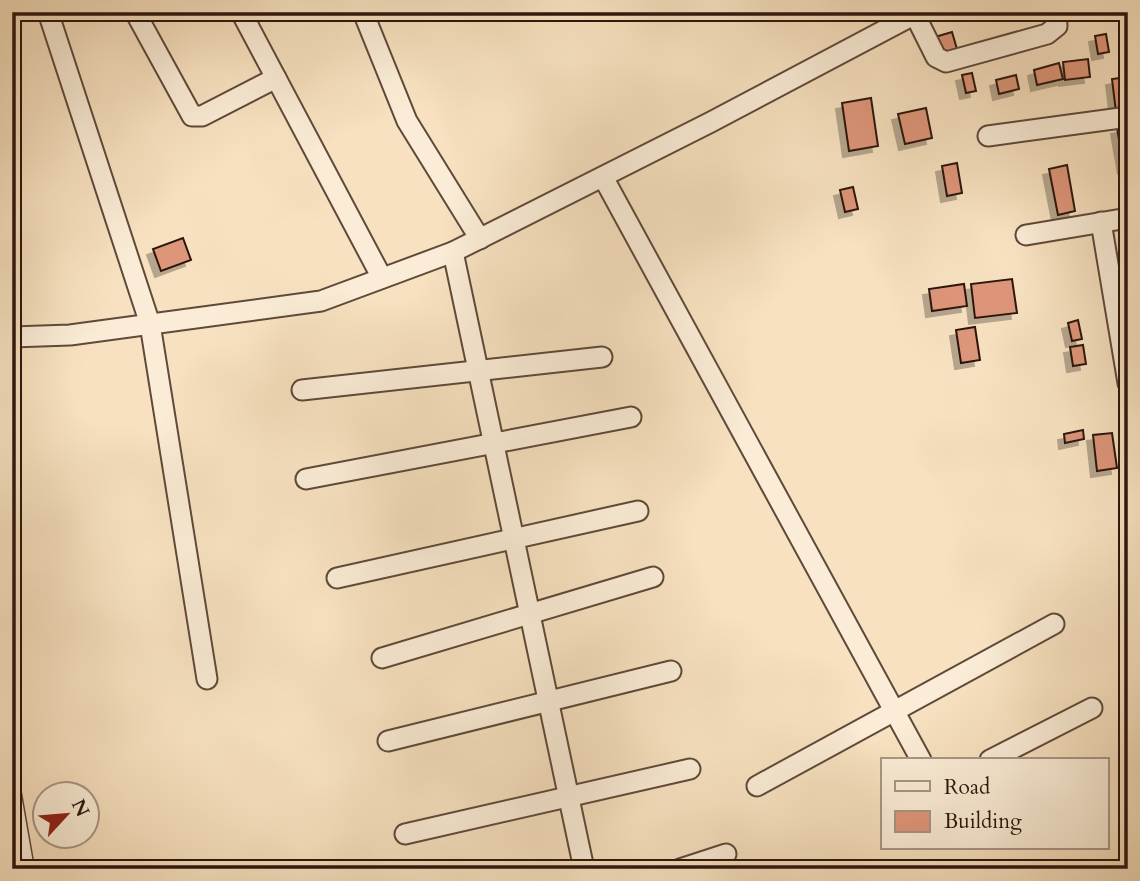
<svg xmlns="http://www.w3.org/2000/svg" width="1140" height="881" font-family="Cardo,serif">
<defs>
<filter id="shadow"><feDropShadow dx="-6" dy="6" stdDeviation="0" flood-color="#0004"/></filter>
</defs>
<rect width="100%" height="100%" fill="#f7e1c0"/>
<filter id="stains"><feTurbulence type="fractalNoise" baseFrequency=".00286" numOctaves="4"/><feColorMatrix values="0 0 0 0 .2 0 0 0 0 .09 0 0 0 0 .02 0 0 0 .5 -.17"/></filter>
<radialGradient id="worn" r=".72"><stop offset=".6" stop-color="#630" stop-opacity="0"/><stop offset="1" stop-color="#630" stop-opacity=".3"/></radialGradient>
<g fill="#de967a" stroke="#2c160c" stroke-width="2" filter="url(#shadow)">
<path d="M952 32 957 49 940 54 935 37Z"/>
<path d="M1106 34 1109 52 1098 54 1095 36Z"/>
<path d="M1088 59 1090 77 1065 80 1063 62Z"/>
<path d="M1059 63 1063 79 1037 85 1034 70Z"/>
<path d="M972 73 976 91 966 93 962 75Z"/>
<path d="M1016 75 1019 89 999 94 996 80Z"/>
<path d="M1128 77V110L1116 112 1112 79Z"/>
<path d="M871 98 878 146 849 151 842 103Z"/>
<path d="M926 108 932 138 905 144 898 114Z"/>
<path d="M1128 126V168H1124L1117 128Z"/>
<path d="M957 163 962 193 947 196 942 166Z"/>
<path d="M1067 165 1075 211 1058 215 1049 169Z"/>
<path d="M853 187 858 209 845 212 840 190Z"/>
<path d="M183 238 191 260 161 271 153 249Z"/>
<path d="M1012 279 1017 313 975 318 971 284Z"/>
<path d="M964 284 967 306 932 311 929 289Z"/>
<path d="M1078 320 1082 339 1072 341 1068 323Z"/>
<path d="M975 327 980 360 961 363 956 330Z"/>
<path d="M1083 345 1086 364 1073 366 1070 347Z"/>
<path d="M1083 430 1084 439 1065 443 1064 434Z"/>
<path d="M1112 433 1117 468 1097 471 1093 435Z"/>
</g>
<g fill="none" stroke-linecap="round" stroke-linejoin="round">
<defs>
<path id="lane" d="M12 772 29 869"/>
<g id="street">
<path d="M48 12 150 324 207 679"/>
<path d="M135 12 192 116H202L276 78"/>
<path d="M241 12 382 278"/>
<path d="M363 12 407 121 480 239"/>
<path d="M915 15 936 57 946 62 1047 34 1057 26 1056 12"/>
<path d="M988 136 1128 117"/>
<path d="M603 177 921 760"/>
<path d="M1101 222 1128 383"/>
<path d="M1026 235 1128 218"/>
<path d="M453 252 584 869"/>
<path d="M12 337 70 335 321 301 453 252 711 122 919 12"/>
<path d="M302 390 602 357"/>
<path d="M306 479 631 417"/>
<path d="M337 578 638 511"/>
<path d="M382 658 653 577"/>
<path d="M388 741 671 671"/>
<path d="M990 760 1092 708"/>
<path d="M757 786 1054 624"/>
<path d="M405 834 690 769"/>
<path d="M680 869 726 854"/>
</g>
</defs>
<use href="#lane" stroke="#5f4939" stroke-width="13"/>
<use href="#street" stroke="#5f4939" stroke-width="23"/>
<use href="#lane" stroke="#faecd6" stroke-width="10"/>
<use href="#street" stroke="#faecd6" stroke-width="19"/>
</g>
<rect width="1140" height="881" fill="none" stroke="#f7e1c0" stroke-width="42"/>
<rect x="14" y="14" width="1112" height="853" fill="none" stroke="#2c160c" stroke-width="3.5"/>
<rect x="21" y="21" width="1098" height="839" fill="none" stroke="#2c160c" stroke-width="2"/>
<rect x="881" y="758" width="228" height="91" fill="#faecd6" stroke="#a89685" stroke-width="2"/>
<rect x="895" y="781" width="35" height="10" fill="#faecd6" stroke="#a89685" stroke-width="2"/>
<text x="944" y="794" font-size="21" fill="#2c160c">Road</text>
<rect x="895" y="811" width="35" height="21" fill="#de967a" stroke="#a89685" stroke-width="2"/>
<text x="944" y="828" font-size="21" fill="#2c160c">Building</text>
<g transform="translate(66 815) rotate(64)"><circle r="33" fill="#faecd6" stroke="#a89685" stroke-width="2"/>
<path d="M0-5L12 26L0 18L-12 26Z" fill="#8f2418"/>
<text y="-10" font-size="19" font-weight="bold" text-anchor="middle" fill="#2c160c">N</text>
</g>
<rect width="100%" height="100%" filter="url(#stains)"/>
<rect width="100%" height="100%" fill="url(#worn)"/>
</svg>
